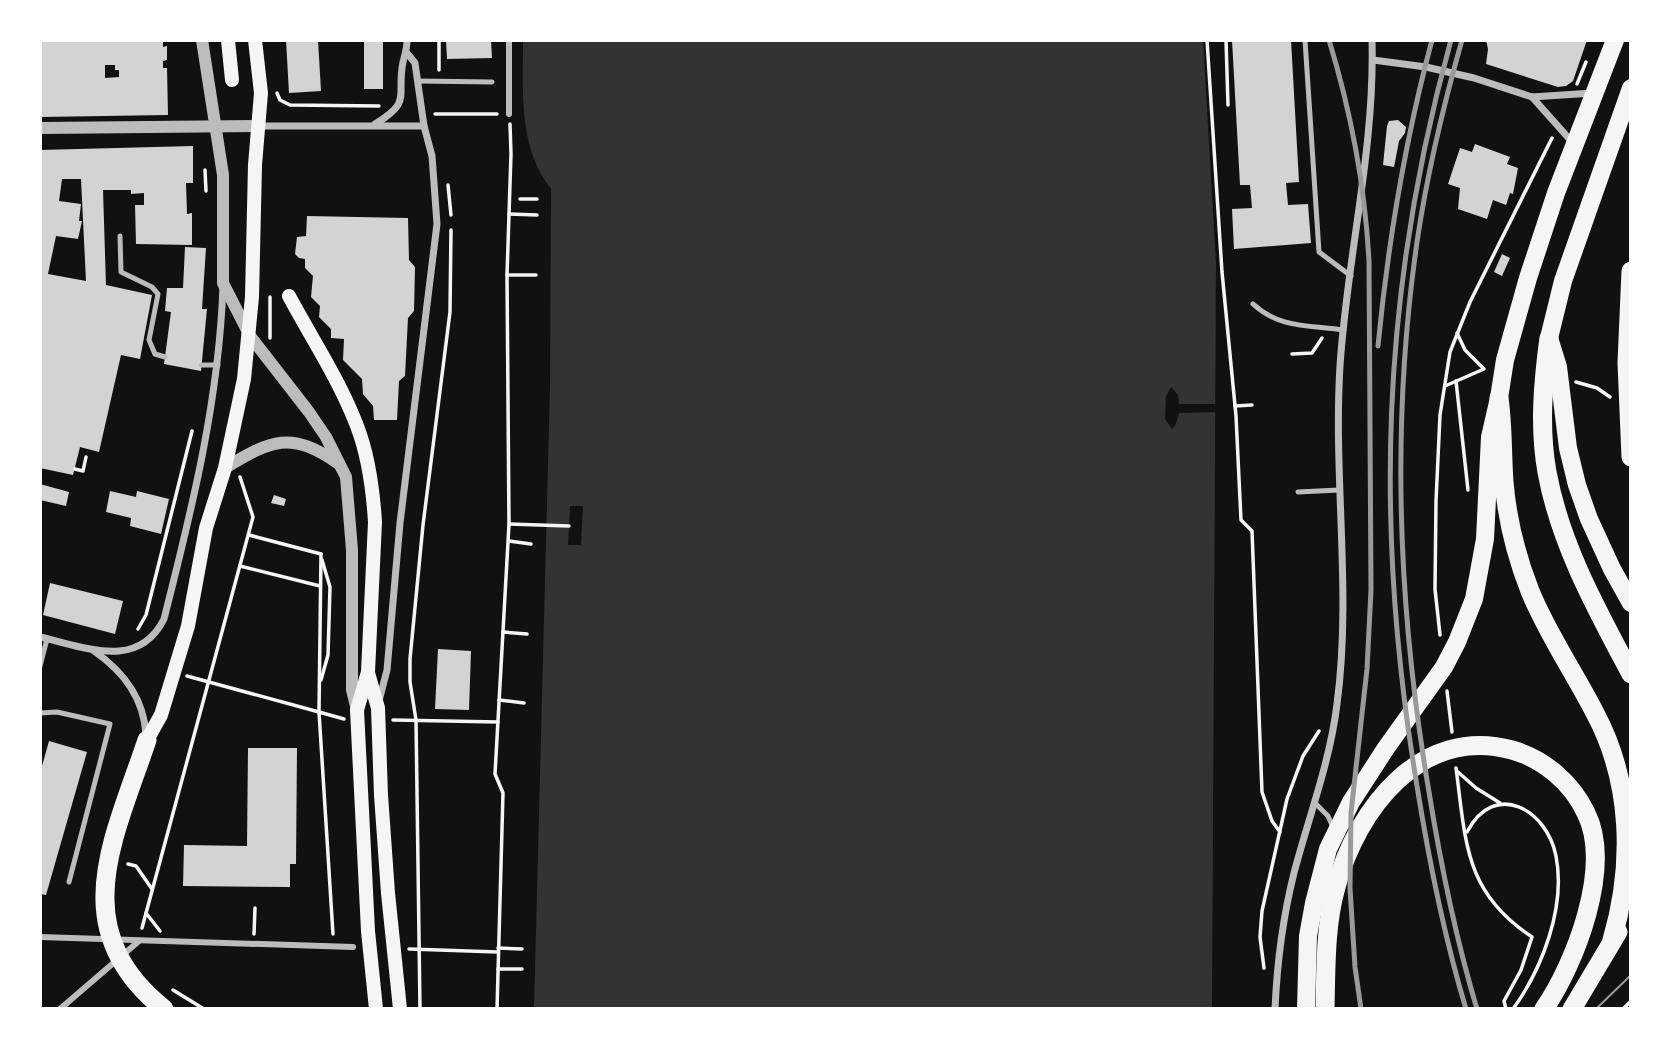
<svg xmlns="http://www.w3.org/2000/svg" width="1671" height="1049" font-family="'Work Sans',sans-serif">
<rect width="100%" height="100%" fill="#111"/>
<path fill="#333" d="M523 40H1203L1216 263 1212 1009H534L550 386 551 189C518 147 523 90 523 40Z"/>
<g fill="#111">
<path d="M1171 387 1178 395 1179 404H1218V412L1179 413 1176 424 1172 429 1165 419 1166 396Z"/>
<path d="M570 506H583L581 545H568Z"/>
</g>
<g fill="#d3d3d3" fill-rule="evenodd">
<path d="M40 40H163V47L167 46V60L163 61V68H167L168 115 40 117ZM105 65H115V70H119V77L105 78Z"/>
<path d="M286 40H318L321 91 289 93Z"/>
<rect x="364" y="40" width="19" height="49"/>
<path d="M446 40H491L492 58 447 59Z"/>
<path d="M1232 40H1291L1299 182 1286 183 1288 205 1308 204 1311 243 1234 249 1232 209 1252 208 1250 185H1240Z"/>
<path d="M1486 40H1587L1573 81 1566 86 1558 87 1486 64 1488 49Z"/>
<path d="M1398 120 1406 127 1405 133 1399 141 1394 167 1383 165 1387 126 1389 121Z"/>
<path d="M1475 144 1510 157 1507 164 1518 168 1513 194 1510 193 1506 205 1493 200 1487 219 1458 209 1460 188 1448 184 1460 148 1472 152Z"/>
<path d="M193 146V183H186L187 214 192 213V245L136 244 135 205H144V193L131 194V190H103L106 285 152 295 140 359 121 355 99 452 80 447 73 475 40 468V150ZM62 179H81L86 281 48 274 56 236 78 239 82 221H79L81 204 59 201Z"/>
<path d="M307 216 408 218 409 260 415 267 414 311 408 318 405 376 399 381 397 420H374L373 406 363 394 362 379 343 360 344 339 331 338V329L319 317 320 306 311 297 313 276 305 268V259L299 258 295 254 297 237 306 236Z"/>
<path d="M185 247 206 248 202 309H207L201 371 164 364 171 312 165 311 167 288H183Z"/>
<path d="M1502 254 1510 258 1502 276 1494 272Z"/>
<path d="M40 484 69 492 66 506 40 500Z"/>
<path d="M110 491 136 497 137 491 169 499 161 534 130 526 131 518 106 512Z"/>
<path d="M274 495 286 499 284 506 271 503Z"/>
<path d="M50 583 123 601 115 634 43 615Z"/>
<path d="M438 649 471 651 469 710 435 709Z"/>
<path d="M49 741 87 752 46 895 40 894V773Z"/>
<path d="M248 748H297L296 864H290V887L183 886 184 845 247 846Z"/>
</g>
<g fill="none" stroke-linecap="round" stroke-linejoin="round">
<g stroke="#f5f5f5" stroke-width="3.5">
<path d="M439 40V70"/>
<path d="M1207 40 1222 272 1236 416 1241 520 1252 531 1262 792 1272 821 1280 832"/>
<path d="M1226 40 1228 105"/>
<path d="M1577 84 1586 62"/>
<path d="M277 93 280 100 290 105 379 106"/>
<path d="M435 114H497"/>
<path d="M205 170 206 191"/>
<path d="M448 185 451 215"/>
<path d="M520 199H537"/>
<path d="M509 214 537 215"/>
<path d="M507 275H536"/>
<path d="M270 297V338"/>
<path d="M1292 354 1312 353 1322 338"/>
<path d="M1456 381 1468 490"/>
<path d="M1576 382 1597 388 1610 397"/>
<path d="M1445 386 1484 369 1465 350 1457 333"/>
<path d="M1235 406 1252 405"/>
<path d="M75 469 83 471 86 457"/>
<path d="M509 524 569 526"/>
<path d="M249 535 321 554"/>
<path d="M509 541 531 544"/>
<path d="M321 554 319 712 344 719"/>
<path d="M240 566 320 586"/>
<path d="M138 629 146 615 192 431"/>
<path d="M503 632 527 634"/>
<path d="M1440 635 1435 589 1436 501 1440 415 1450 352 1470 302 1552 138"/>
<path d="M187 676 319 712 333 934"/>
<path d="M321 680 328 655 330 587 322 560"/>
<path d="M1447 691 1452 732"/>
<path d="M499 700 524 703"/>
<path d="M393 720 498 722"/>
<path d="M1456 768C1466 842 1464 892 1532 937L1521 970 1504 1001 1506 1009"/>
<path d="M1458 772 1476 788 1500 803"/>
<path d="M1467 832C1495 779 1547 810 1556 856 1566 907 1542 969 1513 1009"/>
<path d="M128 864 136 866 152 889"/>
<path d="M146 913 160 931"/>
<path d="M142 928 253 517 240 477"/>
<path d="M254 934 255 908"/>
<path d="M498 948 522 949"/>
<path d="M409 949 498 952"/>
<path d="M1264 968 1260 937 1262 911 1287 799 1303 756 1319 731"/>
<path d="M498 969H522"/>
<path d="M173 990 204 1009"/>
<path d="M420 1009 416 720 410 682V659L423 525 450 312 451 230"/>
<path d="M497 1009 503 793 495 774 509 524 507 275 511 154 510 124"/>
<path d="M1623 1009 1631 1001"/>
</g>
<g stroke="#bcbcbc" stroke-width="5">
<path d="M1305 40 1319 252 1351 276"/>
<path d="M417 81 492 82"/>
<path d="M120 236 121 272 152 287 158 294 149 340 155 354 165 357"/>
<path d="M1253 304C1280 329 1310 325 1344 330"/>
<path d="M201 365H218"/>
<path d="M1298 492 1339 490"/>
<path d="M40 666 47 639"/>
<path d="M40 713 57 712 110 724 69 882"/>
<path d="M1315 803 1328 816 1333 827"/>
</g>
<g stroke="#bcbcbc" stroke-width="6">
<path d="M509 40V114"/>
<path d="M40 937 353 947"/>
<path d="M60 1009 139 941"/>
</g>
<g stroke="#bcbcbc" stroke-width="7">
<path d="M1373 60 1426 67 1474 78 1532 97 1593 93"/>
<path d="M1532 97 1573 143"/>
<path d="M375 124C413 101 396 97 403 62 405 54 407 49 407 40"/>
<path d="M258 126H424"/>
<path d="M40 637C85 647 138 671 164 619 192 509 219 400 223 286"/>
<path d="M94 651C124 672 144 698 146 735"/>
<path d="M379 701 387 670 400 523 437 224 432 156 424 126 415 63 407 53"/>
<path d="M1275 1009C1277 963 1283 917 1294 873 1309 816 1330 762 1337 704 1352 592 1333 478 1340 366 1347 257 1375 150 1372 40"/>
</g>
<g stroke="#bcbcbc" stroke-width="12">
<path d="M202 40 223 175V283L250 336 309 412 326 437 346 477 352 550V690L357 710"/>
<path d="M40 128 257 126"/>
<path d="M225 468C271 440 291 430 339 464"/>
</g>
<g stroke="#f5f5f5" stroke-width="14">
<path d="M228 40 232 80"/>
<path d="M289 296C312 339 340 381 357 426 369 457 373 490 375 522L368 672 357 710 368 931 376 1009"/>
<path d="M368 673 378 708 381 795 388 893 400 1009"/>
<path d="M147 740 161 715 188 626 206 528 225 468 244 379 252 297 255 165 261 93 255 40"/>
</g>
<g stroke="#f5f5f5" stroke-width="18">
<path d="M1631 88 1563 281 1549 338 1558 367 1568 448 1577 485 1589 519 1612 569 1631 603"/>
<path d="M1306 1009 1308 936 1314 903 1328 849 1351 802 1386 748 1444 667 1457 642 1474 599 1485 539 1490 437 1499 398 1505 360 1528 278 1556 193 1615 40"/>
</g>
<g stroke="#f5f5f5" stroke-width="19">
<path d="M1631 271 1627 363 1631 457"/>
<path d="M1549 338C1543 382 1539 428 1547 472 1560 544 1597 610 1631 674"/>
<path d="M1499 398C1503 426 1502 454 1504 482 1507 518 1517 558 1530 591 1547 633 1574 672 1595 713 1632 782 1634 865 1612 940"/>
<path d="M147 740C114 839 64 929 164 1009"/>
<path d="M1325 1009C1326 969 1325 926 1336 887 1357 809 1421 725 1512 750 1544 759 1572 783 1586 813 1613 867 1575 964 1544 1009"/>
<path d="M1572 1009 1618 932"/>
</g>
<path stroke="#9a9a9a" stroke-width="2" d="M1596 1009 1631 975"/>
<g stroke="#9a9a9a" stroke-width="5">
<path d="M1329 40C1351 112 1365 186 1369 261L1371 590 1367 669 1351 813 1350 888 1355 967 1361 1009"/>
<path d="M1451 40C1381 292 1374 529 1417 786 1429 861 1444 936 1466 1009"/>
<path d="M1462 40C1443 107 1427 174 1417 242 1391 422 1398 607 1428 786 1440 861 1455 936 1477 1009"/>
<path d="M1378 346C1388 242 1405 141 1432 40"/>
</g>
</g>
<rect width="1671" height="1049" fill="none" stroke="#ffffff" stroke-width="84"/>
</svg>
